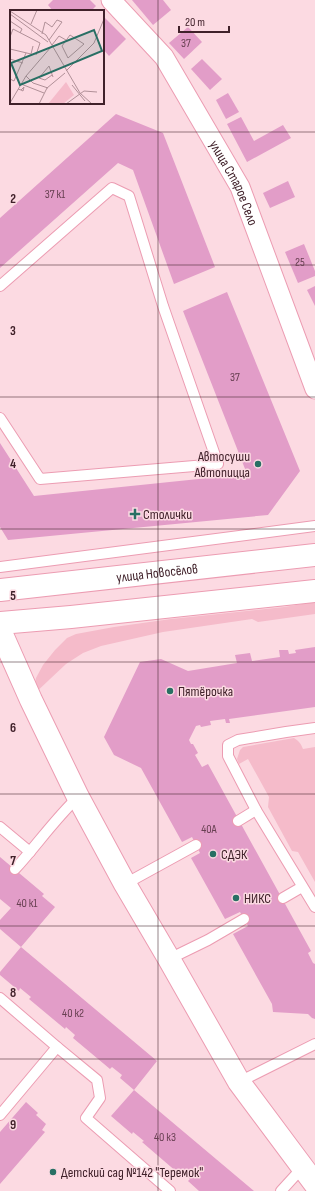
<svg xmlns="http://www.w3.org/2000/svg" width="315" height="1191" font-family="'Sofia Sans Condensed',sans-serif">
<rect width="100%" height="100%" fill="#fcdae2"/>
<g fill="#f5bbca">
<path d="M315 602V614L258 622 252 619 163 632 101 646 83 653 66 664 32 696 36 678 43 665 55 650 67 638 76 634 114 627 171 619 284 607Z"/>
<path d="M294 738C299 741 301 744 303 749L315 747V882L298 852 292 851 268 807 269 797 248 759 239 764 237 759 240 750 243 747Z"/>
</g>
<g fill="#e29dc8">
<path d="M53 0H90L96 6 91 11H53L48 5Z"/>
<path d="M132 0H163L171 10 153 25Z"/>
<path d="M105 18 126 39 109 56 103 49V19Z"/>
<path d="M188 27 202 42 184 59 169 43Z"/>
<path d="M202 59 222 79 210 90 191 69Z"/>
<path d="M228 93 239 112 226 119 216 100Z"/>
<path d="M116 114 163 133 215 267 174 284 133 170 118 163 0 268V218Z"/>
<path d="M241 117 254 141 283 125 291 138 247 162 227 124Z"/>
<path d="M288 181 295 197 270 208 263 193Z"/>
<path d="M304 244 315 271V276L298 283 285 252Z"/>
<path d="M315 286V306L307 290Z"/>
<path d="M227 292 300 471 268 515 8 540 0 527V443L34 496 247 474 183 311Z"/>
<path d="M315 647V707L229 719 230 723H226L225 719 210 721 211 725 201 727 200 725 196 726 189 740 191 744H193L198 753 195 755 202 767 208 764 311 951 308 953 313 963 315 964V1019L312 1018 308 1014 273 1012 272 1004 233 934 248 926 240 912 225 919 191 858 200 853 192 837 182 842 141 768 114 755 104 737 140 662 161 659 188 671 237 663 235 655 250 653 252 661 280 657 279 650H288L289 654 296 653 295 650Z"/>
<path d="M0 857 44 894 42 896 55 907 21 947 0 929V920L11 908 0 899Z"/>
<path d="M21 947 157 1061 134 1090 120 1078 122 1075 112 1067 110 1069 73 1038 75 1035 66 1027 65 1029 29 999 31 997 20 988 19 991 0 975V972Z"/>
<path d="M134 1090 254 1191H199L188 1181 190 1179 180 1171 178 1173 142 1142 144 1141 133 1132 132 1134 111 1116Z"/>
<path d="M26 1102 38 1113 36 1115 46 1124 42 1130 45 1132 0 1184V1132Z"/>
</g>
<g fill="none" stroke-linecap="round" stroke-linejoin="round">
<defs>
<g id="lane">
<path d="M0 286 112 188 129 196 163 306 218 464 40 479 0 418"/>
<path d="M0 567 315 526"/>
<path d="M315 728 286 732 238 740 228 745V756L256 810 315 907"/>
<path d="M238 821 256 810"/>
<path d="M0 827 30 852"/>
<path d="M15 869C36 846 55 819 78 797"/>
<path d="M125 884 196 845"/>
<path d="M283 898 302 887"/>
<path d="M169 959 208 940 244 919"/>
<path d="M0 998 57 1047 97 1080 100 1098 86 1118 170 1191"/>
<path d="M239 1082 315 1044"/>
<path d="M0 1115 57 1047"/>
<path d="M281 1191 302 1168"/>
</g>
<g id="street">
<path id="s1" d="M111 0 164 57 240 187 315 389"/>
</g>
<g id="secondary">
<path id="s2" d="M0 590 315 555"/>
<path d="M0 623 71 617 315 591"/>
<path d="M0 630 31 700 78 797 125 884 169 959 239 1082 315 1184"/>
</g>
</defs>
<use href="#lane" stroke="#ec9cb2" stroke-width="12"/>
<use href="#street" stroke="#ec9cb2" stroke-width="21"/>
<use href="#secondary" stroke="#ec9cb2" stroke-width="24"/>
<use href="#lane" stroke="#fff" stroke-width="10"/>
<use href="#street" stroke="#fff" stroke-width="19"/>
<use href="#secondary" stroke="#fff" stroke-width="22"/>
</g>
<path fill="none" stroke="#40212a" stroke-width="1" stroke-opacity="0.55" d="M158 0V1191M0 132H315M0 265H315M0 397H315M0 529H315M0 662H315M0 794H315M0 926H315M0 1059H315"/>
<g fill="#286f64" stroke="#fcdae2" stroke-width="1.5">
<circle cx="258" cy="464" r="4"/>
<path d="M133 508h4v4h4v4h-4v4h-4v-4h-4v-4h4z"/>
<circle cx="170" cy="691" r="4"/>
<circle cx="213" cy="854" r="4"/>
<circle cx="236" cy="898" r="4"/>
<circle cx="53" cy="1172" r="4"/>
</g>
<g text-anchor="middle" dominant-baseline="central" stroke-width="3" stroke-linejoin="round" paint-order="stroke">
<g font-size="12" fill="#684052">
<text x="186" y="43">37</text>
<text x="55" y="194">37 к1</text>
<text x="300" y="262">25</text>
<text x="235" y="377">37</text>
<text x="209" y="829">40А</text>
<text x="27" y="903">40 к1</text>
<text x="73" y="1013">40 к2</text>
<text x="165" y="1137">40 к3</text>
</g>
<g font-size="14" fill="#40212a" stroke="#fcdae2">
<text stroke="none"><textPath href="#s1" startOffset="222">улица Старое Село</textPath></text>
<text stroke="none"><textPath href="#s2" startOffset="158">улица Новосёлов</textPath></text>
</g>
<g font-size="14" fill="#40212a" stroke="#fcdae2" text-anchor="start">
<text x="250" y="456" text-anchor="end">Автосуши<tspan x="250" dy="16">Автопицца</tspan></text>
<text x="143" y="514">Столички</text>
<text x="178" y="691">Пятёрочка</text>
<text x="221" y="854">СДЭК</text>
<text x="244" y="898">НИКС</text>
<text x="61" y="1172">Детский сад №142 "Теремок"</text>
</g>
</g>
<g transform="translate(10 10)">
<rect width="94" height="94" fill="#fcdae2"/>
<path d="M56 72 64 85 53 94H38Z" fill="#f5bbca"/>
<path fill="none" stroke="#b19098" stroke-width="1" d="M0 1 36 25 70 83 82 94M0 4 38 32M0 11 12 19 10 23M21 14 27 0M32 24 35 12 42 17 47 10 52 12 39 30M60 25 74 34 58 48 52 36ZM0 27 3 19 30 33 26 45M42 35 49 26 56 30M0 39 21 44 23 36M0 49 13 53M56 61 84 33 94 9M42 65 35 70 29 68 39 56 43 67M16 66 23 73 38 78M0 69 4 71 16 43M11 74 34 83M62 75 75 91M8 79 11 80 14 77 13 81 11 80M0 93 16 66 41 37M29 94 37 78 55 63M56 94 74 81 87 82"/>
<path fill="#286f64" fill-opacity="0.15" stroke="#286f64" stroke-width="2" d="M84 20 92 41 10 75 1 53Z"/>
<rect width="94" height="94" fill="none" stroke="#40212a" stroke-width="2"/>
</g>
<g font-size="13" text-anchor="middle" font-weight="bold" fill="#40212a" stroke="#fcdae2" stroke-width="3" stroke-linejoin="round" paint-order="stroke">
<text x="13" y="203">2</text>
<text x="13" y="335">3</text>
<text x="13" y="468">4</text>
<text x="13" y="600">5</text>
<text x="13" y="732">6</text>
<text x="13" y="865">7</text>
<text x="13" y="997">8</text>
<text x="13" y="1129">9</text>
</g>
<path d="M179 26v6h50v-6" fill="none" stroke="#40212a" stroke-width="2"/>
<text x="185" y="26" font-size="12" fill="#40212a" stroke="#fcdae2" stroke-width="3" paint-order="stroke">20 m</text>
</svg>
